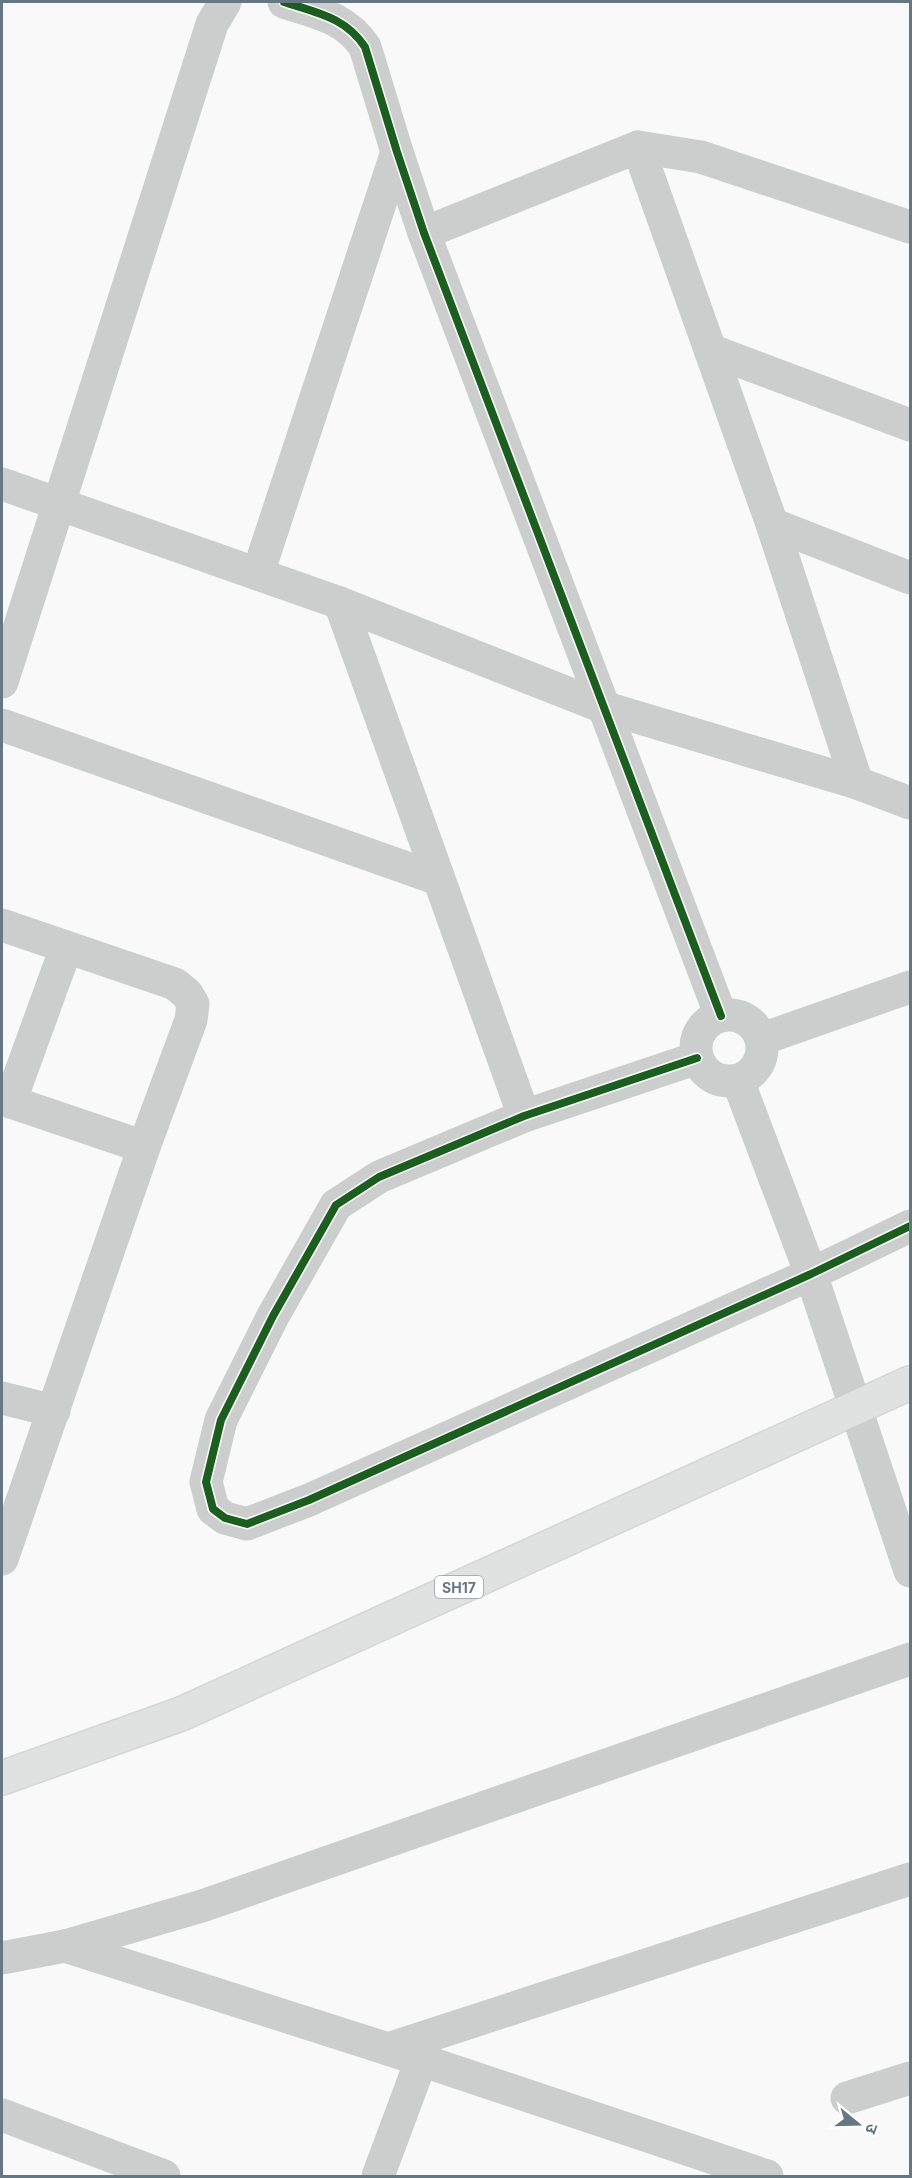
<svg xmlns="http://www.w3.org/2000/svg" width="912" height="2178" font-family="Inter,'Noto Sans Devanagari',sans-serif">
<rect width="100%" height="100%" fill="#f9f9f9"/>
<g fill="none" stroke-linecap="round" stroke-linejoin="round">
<defs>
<path id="major" d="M2 1778 181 1714 910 1383"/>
</defs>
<use href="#major" stroke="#d5d6d7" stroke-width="36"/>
<g stroke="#cccece" stroke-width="33">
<path d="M284 2C317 13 345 17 365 47L397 152 424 233 721 1016"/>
<path d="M638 147 772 524 857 783"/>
<path d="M424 233 638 147 701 157 910 227"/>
<path d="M710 350 910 425"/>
<path d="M2 484 340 603 603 707 857 783 910 803"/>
<path d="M772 524 910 578"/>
<path d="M258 573 397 152"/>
<path d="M340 603 524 1116"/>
<path d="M2 682 212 24 225 2"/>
<path d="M2 725 438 879"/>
<path d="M2 925 175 984 187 994 193 1004 191 1020 144 1147 2 1559"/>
<circle cx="729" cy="1048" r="33"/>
<path d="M762 1039 910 987"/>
<path d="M697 1058 524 1116 379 1177 336 1205 273 1316 221 1420 206 1482 213 1509 225 1518 247 1524 309 1500 811 1274 910 1226"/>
<path d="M738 1081 811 1274 910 1571"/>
<path d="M2 1099 144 1147"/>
<path d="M10 1102 66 948"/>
<path d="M2 1398 54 1411"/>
<path d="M65 1946 388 2049 767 2176"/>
<path d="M2 1958 65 1946 202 1906 910 1659"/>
<path d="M388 2049 910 1879"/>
<path d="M847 2098 910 2078"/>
<path d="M2 2115 164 2176"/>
<path d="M378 2176 421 2061"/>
</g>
<use href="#major" stroke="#e0e1e1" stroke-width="33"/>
<defs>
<g id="cycleway">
<path d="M284 2C317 13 345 17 365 47L397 152 424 233 721 1016"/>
<path d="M697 1058 524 1116 379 1177 336 1205 273 1316 221 1420 206 1482 213 1509 225 1518 247 1524 309 1500 811 1274 910 1226"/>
</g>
</defs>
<use href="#cycleway" stroke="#fff" stroke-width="11"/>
<use href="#cycleway" stroke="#1b5e20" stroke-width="8"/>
</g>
<g text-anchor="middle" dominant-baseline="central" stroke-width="6" stroke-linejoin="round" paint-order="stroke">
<rect fill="#fff" stroke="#93a0a8" stroke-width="1.5" x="435" y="1576" width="48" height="22" rx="4.5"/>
<g font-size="14" font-weight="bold" fill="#657882">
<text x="459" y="1587">SH17</text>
</g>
</g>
<rect width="912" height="2178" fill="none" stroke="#657882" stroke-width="6"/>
<g transform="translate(858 2124) rotate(109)" stroke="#ffffff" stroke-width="4.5" paint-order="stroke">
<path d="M0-4.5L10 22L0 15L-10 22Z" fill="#657882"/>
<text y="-9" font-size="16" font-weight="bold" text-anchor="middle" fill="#657882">उ</text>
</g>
</svg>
